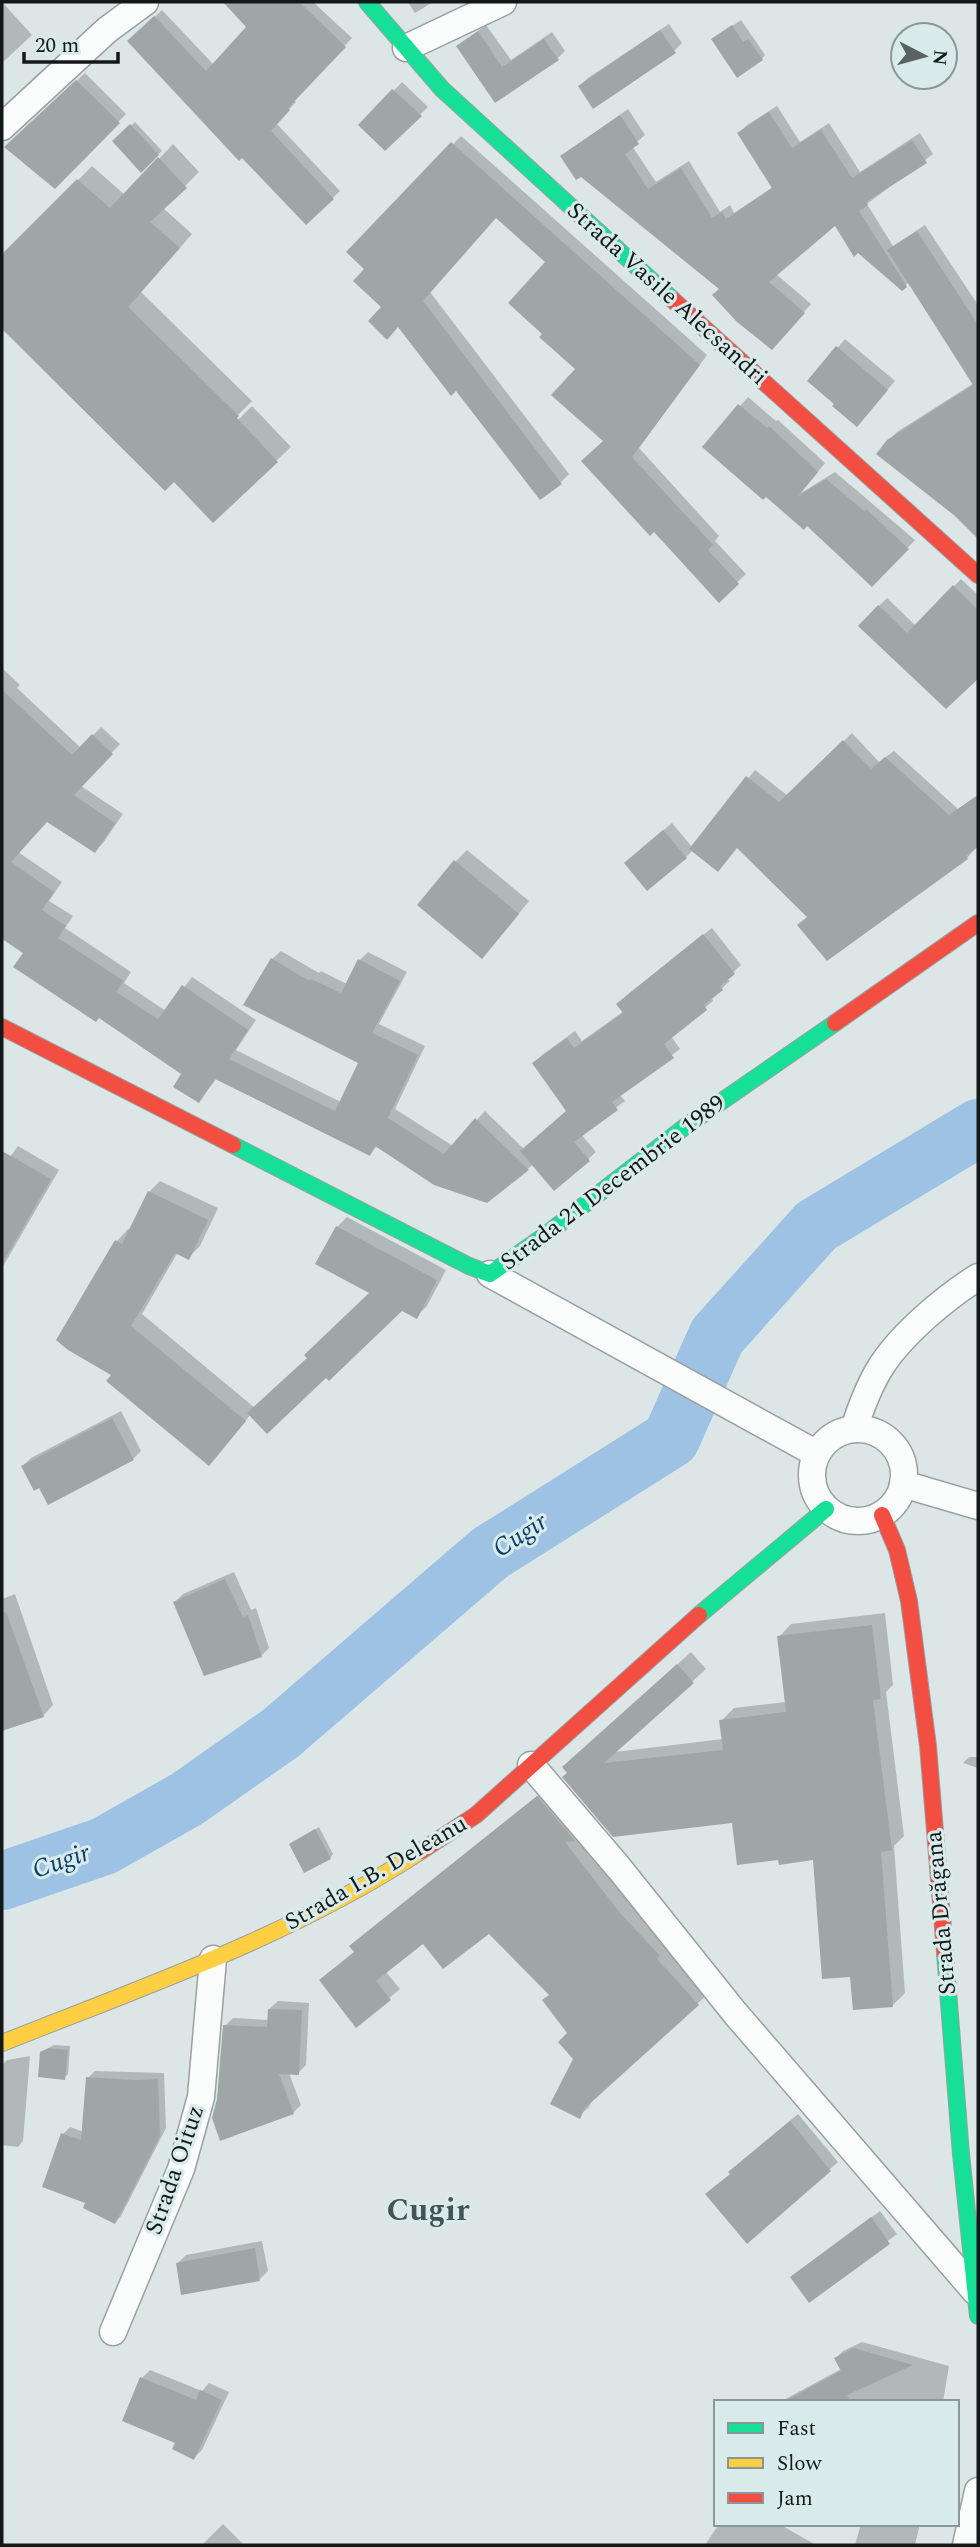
<svg xmlns="http://www.w3.org/2000/svg" width="980" height="2547" font-family="Spectral,serif">
<rect width="100%" height="100%" fill="#dde6e7"/>
<g fill="#0003">
<path d="M2 2 32 35 2 63Z"/>
<path d="M225 2H313L352 38 294 100 296 102 276 123 340 191 306 223 129 41 162 10 214 65 249 27Z"/>
<path d="M408 2H433L415 13Z"/>
<path d="M741 20 765 55 762 59 717 36Z"/>
<path d="M669 24 682 43 674 51 580 86 588 78Z"/>
<path d="M486 25 511 60 552 32 565 51 557 59 496 101 458 46Z"/>
<path d="M85 73 126 114 55 186 14 139Z"/>
<path d="M402 82 428 107 385 148 361 125Z"/>
<path d="M777 106 800 142 829 123 860 172 920 133 933 154 867 204 893 246 925 225 978 305V536L888 441 897 432 974 383 909 282 902 289 835 223 776 274 811 304 779 340 721 289 562 156 628 109 645 135 632 146 656 182 689 161 720 212 730 205 734 213 773 187 739 133 747 125Z"/>
<path d="M135 122 162 151 141 170 114 142Z"/>
<path d="M461 136 707 355 639 448 719 536 715 541 746 574 719 600 605 441 577 369 544 333 547 261 496 216 430 292 569 474 561 482 457 389 383 307 366 269 349 252Z"/>
<path d="M173 144 199 172 163 208 192 234 141 292 252 401 232 421 234 424 252 406 291 447 213 520 174 479 165 489 2 326V257L92 166 125 195Z"/>
<path d="M845 339 895 381 864 417 836 403 810 381Z"/>
<path d="M748 397 776 421 778 420 825 463 801 493 835 472 915 540 872 585 807 524 765 495 704 447Z"/>
<path d="M961 579 978 595V676L946 706 860 625 887 598 916 626Z"/>
<path d="M2 668 20 685 17 688 81 748 101 727 120 744 81 786 123 814 103 843 95 851 48 820 18 852 62 882 49 901 73 916 65 928 131 972 124 983 166 1011 192 977 256 1020 236 1050 341 1102 360 1062 272 959 281 951 319 973 321 971 347 984 360 960 368 952 407 972 379 1024 425 1046 395 1109 453 1146 485 1111 524 1149 567 1111 534 1063 542 1055 575 1031 582 1041 624 1011 626 996 712 928 741 965 727 978 730 981 712 997 713 1001 671 1036 680 1049 620 1095 625 1101 581 1134 596 1152 555 1189 533 1164 528 1169 377 1146 370 1154 217 1078 199 1101 184 1074 2 937V762L5 759 2 755Z"/>
<path d="M852 733 879 762 894 751 958 809 978 795V845L967 858 809 916 738 846 693 850 686 857 634 855 672 823 692 847 755 770 788 796Z"/>
<path d="M467 850 529 901 493 945 456 861Z"/>
<path d="M18 1146 59 1170 2 1268V1168Z"/>
<path d="M160 1181 218 1208 200 1246 189 1257 178 1252 142 1314 255 1408 309 1357 371 1292 337 1227 347 1217 446 1270 427 1306 416 1317 401 1309 326 1376 251 1414 220 1452 113 1375 58 1340 117 1241 128 1229 131 1231 149 1192Z"/>
<path d="M121 1411 141 1451 133 1459 40 1486 23 1466 31 1458Z"/>
<path d="M234 1572 251 1610 256 1608 269 1648 261 1656 175 1602 183 1594Z"/>
<path d="M15 1594 53 1705 43 1716 2 1729V1599Z"/>
<path d="M885 1613 893 1685 886 1692 904 1836 894 1846 905 1993 892 2006 852 1975 815 1858H780L734 1821 568 1773 578 1754 691 1652 706 1669 615 1752 723 1739 721 1721 734 1708 786 1702 779 1637 791 1624Z"/>
<path d="M969 1757H978V1768L963 1763Z"/>
<path d="M547 1788 577 1836 629 1903 668 1945 665 1948 708 1994 593 2098 589 2107 579 2116 575 2059 569 2033 550 1994 489 1931 423 1942 386 1972 400 1989 357 2025 355 1951 361 1937Z"/>
<path d="M319 1827 333 1854 330 1858 291 1844Z"/>
<path d="M278 2001 309 2003 306 2065 298 2073H289L301 2105 293 2113 225 2026 233 2018 269 2020V2009Z"/>
<path d="M54 2045 70 2046 68 2074 64 2078 41 2052Z"/>
<path d="M30 2056 23 2141 18 2147 2 2145V2065L7 2060Z"/>
<path d="M95 2071 164 2073 166 2128 121 2216 115 2222 63 2134 70 2127 84 2132 88 2078Z"/>
<path d="M798 2114 838 2162 747 2241 732 2173 738 2164Z"/>
<path d="M880 2211 897 2234 810 2301 792 2277Z"/>
<path d="M262 2241 268 2271 260 2279 178 2263 186 2255Z"/>
<path d="M862 2342 949 2366 943 2402H780L841 2369 836 2358 843 2351Z"/>
<path d="M150 2370 202 2391 209 2383 229 2392 202 2450 194 2458 178 2442 142 2378Z"/>
<path d="M223 2524 244 2545H202Z"/>
<path d="M719 2524H779L816 2545H705Z"/>
<path d="M861 2524H920L915 2545H855Z"/>
</g>
<g fill="none" stroke-linecap="round" stroke-linejoin="round">
<path stroke="#9dc2e3" stroke-width="58" d="M2 1881 104 1846 187 1799 281 1733 490 1553 671 1439 717 1336 816 1226 978 1128"/>
</g>
<g fill="#9fa6a6">
<path d="M223 2H299L346 47 288 108 290 110 271 131 334 199 306 225 242 158 239 161 127 41 154 16 206 71 246 27Z"/>
<path d="M732 25 743 42 748 39 763 60 737 78 711 39Z"/>
<path d="M660 30 676 53 593 109 578 86Z"/>
<path d="M478 31 502 67 544 39 559 60 495 103 456 46Z"/>
<path d="M76 80 120 123 55 189 4 147Z"/>
<path d="M392 89 422 116 385 151 358 125Z"/>
<path d="M769 112 792 148 821 130 852 178 912 140 927 163 866 202 868 205 859 211 907 287 902 291 858 253 854 257 835 226 769 282 805 313 772 350 737 322 712 295 719 289 581 177 576 180 560 156 620 115 639 144 625 154 648 189 681 168 712 218 722 212 726 219 772 188 737 133Z"/>
<path d="M130 124 159 155 141 173 112 141Z"/>
<path d="M451 142 700 365 632 457 713 545 708 550 739 584 719 603 654 532 650 536 581 461 603 441 551 395 575 369 539 337 542 334 508 303 545 262 496 218 423 301 562 484 540 500 456 391 451 396 398 327 387 340 368 321 381 307 353 281 364 269 346 252Z"/>
<path d="M158 157 187 188 150 222 180 248 128 307 239 416 237 418 278 462 213 523 174 482 165 491 2 329V254L77 179 110 208Z"/>
<path d="M917 231 978 325V539L955 516 876 454 887 440 973 385 887 250Z"/>
<path d="M836 346 888 390 857 427 832 406 834 404 807 381Z"/>
<path d="M738 404 767 428 769 426 818 472 798 496 826 479 864 511 866 509 909 549 872 587 807 526 804 530 766 497 763 500 702 447Z"/>
<path d="M953 585 978 610V679L946 709 858 626 878 605 907 633Z"/>
<path d="M2 690 72 755 92 734 113 754 74 795 115 823 95 853 47 822 11 862 54 892 42 910 66 926 58 938 124 981 116 992 158 1019 182 985 248 1030 229 1059 335 1111 358 1063 243 1005 271 958 309 981 311 979 341 993 358 959 400 981 372 1033 418 1055 388 1118 444 1154 475 1118 529 1170 487 1203 434 1185 375 1146 370 1156 215 1079 199 1103 173 1087 181 1074 99 1018 96 1022 13 967 23 953 2 939Z"/>
<path d="M843 740 871 769 885 757 949 815 978 795V847L966 856 968 859 827 961 797 925 807 917 737 848 718 872 689 849 746 776 779 802Z"/>
<path d="M663 830 687 858 647 891 624 863Z"/>
<path d="M454 860 519 914 482 959 417 905Z"/>
<path d="M703 934 735 974 720 986 723 990 704 1005 707 1010 664 1044 674 1058 612 1102 618 1110 574 1142 590 1161 554 1191 520 1151 566 1111 532 1063 567 1038 574 1048 623 1013 616 1004Z"/>
<path d="M2 1151 51 1179 2 1264Z"/>
<path d="M148 1191 208 1220 189 1260 175 1253 131 1326 246 1421 209 1466 106 1381 111 1375 68 1350 56 1340 115 1240 122 1244Z"/>
<path d="M336 1226 437 1280 417 1319 402 1311 329 1381 326 1378 267 1434 247 1413 307 1358 304 1355 369 1293 315 1264Z"/>
<path d="M112 1418 134 1460 48 1505 39 1488 34 1491 21 1466Z"/>
<path d="M225 1579 243 1617 248 1615 262 1657 204 1676 173 1602Z"/>
<path d="M6 1612 44 1717 2 1731V1613Z"/>
<path d="M872 1625 881 1699 873 1700 892 1850 881 1852 893 2007 853 2010 850 1977 822 1979 813 1860 779 1865 778 1860 737 1865 732 1823 613 1837 562 1777 567 1773 562 1767 677 1664 694 1683 604 1763 723 1750 719 1720 786 1712 777 1636Z"/>
<path d="M537 1796 575 1841 565 1842 620 1913 660 1956 657 1959 699 2005 585 2108 580 2119 550 2104 573 2059 558 2042 567 2033 542 2000 549 1995 489 1934 443 1969 423 1944 376 1981 391 2000 356 2028 319 1980 354 1952 349 1946Z"/>
<path d="M315 1829 331 1859 304 1873 289 1844Z"/>
<path d="M268 2009 302 2010 299 2075 279 2074 294 2114 220 2141 212 2118 217 2099 223 2025 267 2027Z"/>
<path d="M49 2048 68 2050 65 2080 38 2077 40 2052Z"/>
<path d="M86 2077 134 2080 158 2079 160 2136 115 2224 83 2208 85 2203 42 2187 61 2133 81 2140Z"/>
<path d="M790 2121 831 2171 747 2244 705 2194 730 2174 728 2172Z"/>
<path d="M871 2217 890 2244 809 2303 790 2277Z"/>
<path d="M255 2248 260 2281 181 2295 176 2263Z"/>
<path d="M854 2348 913 2365 847 2395 851 2402H783L841 2371 834 2358Z"/>
<path d="M140 2377 196 2400 200 2390 222 2400 194 2460 172 2449 175 2443 122 2421Z"/>
</g>
<g fill="none" stroke-linecap="round" stroke-linejoin="round">
<defs>
<g id="street">
<path d="M406 48 503 2"/>
<path d="M2 127 107 30 145 2"/>
<path d="M490 1274 817 1454"/>
<path d="M854 1429C861 1407 869 1385 882 1365 903 1333 946 1297 978 1277"/>
<circle cx="858" cy="1475" r="46"/>
<path d="M903 1484 978 1506"/>
<path d="M531 1765 619 1868 735 2013 975 2291"/>
<path d="M113 2332 181 2169 201 2097 213 1959"/>
<path d="M966 2545 978 2491"/>
</g>
<g id="fast">
<path d="M367 2 442 89 673 300"/>
<path d="M233 1145 469 1266 490 1274 544 1236 686 1126 835 1023"/>
<path d="M699 1615 826 1509"/>
<path d="M945 1953 961 2154 978 2316"/>
</g>
<path id="slow" d="M2 2043C145 1986 291 1936 421 1851"/>
<g id="jam">
<path d="M673 300 978 575"/>
<path d="M835 1023 978 923"/>
<path d="M2 1027 233 1145"/>
<path d="M882 1515 897 1550 909 1601 928 1746 945 1953"/>
<path d="M421 1851 476 1815 699 1615"/>
</g>
</defs>
<use href="#street" stroke="#99a0a1" stroke-width="29"/>
<use href="#fast" stroke="#99a0a1" stroke-width="18"/>
<use href="#slow" stroke="#99a0a1" stroke-width="18"/>
<use href="#jam" stroke="#99a0a1" stroke-width="18"/>
<use href="#street" stroke="#fafbfb" stroke-width="26"/>
<use href="#fast" stroke="#16e098" stroke-width="16"/>
<use href="#slow" stroke="#ffcf43" stroke-width="16"/>
<use href="#jam" stroke="#f24e42" stroke-width="16"/>
</g>
<g text-anchor="middle" dominant-baseline="central" stroke-width="6" stroke-linejoin="round" paint-order="stroke">
<g font-size="24" fill="#131919" stroke="#d9eaeb">
<text transform="translate(667 294) rotate(42)">Strada Vasile Alecsandri</text>
<text transform="translate(613 1183) rotate(-37)">Strada 21 Decembrie 1989</text>
<text transform="translate(376 1873) rotate(-30)">Strada I.B. Deleanu</text>
<text transform="translate(941 1913) rotate(-95)">Strada Drăgana</text>
<text transform="translate(175 2170) rotate(-71)">Strada Oituz</text>
</g>
<g font-size="26" font-style="italic" fill="#09406c" stroke="#d9eaeb">
<text transform="translate(520 1535) rotate(-33)">Cugir</text>
<text transform="translate(61 1861) rotate(-19)">Cugir</text>
</g>
<g font-size="32" font-weight="bold" fill="#455354" stroke="#d9eaeb">
<text x="428" y="2210">Cugir</text>
</g>
</g>
<rect width="980" height="2547" fill="none" stroke="#131919" stroke-width="7"/>
<rect x="714" y="2400" width="245" height="126" fill="#d9eaeb" stroke="#8a9697" stroke-width="2"/>
<rect x="728" y="2423" width="35" height="10" fill="#16e098" stroke="#8a9697" stroke-width="2"/>
<text x="777" y="2435" font-size="21" fill="#131919">Fast</text>
<rect x="728" y="2458" width="35" height="10" fill="#ffcf43" stroke="#8a9697" stroke-width="2"/>
<text x="777" y="2470" font-size="21" fill="#131919">Slow</text>
<rect x="728" y="2493" width="35" height="10" fill="#f24e42" stroke="#8a9697" stroke-width="2"/>
<text x="777" y="2505" font-size="21" fill="#131919">Jam</text>
<g transform="translate(924 56) rotate(96)"><circle r="33" fill="#d9eaeb" stroke="#8a9697" stroke-width="2"/>
<path d="M0-5L12 26L0 18L-12 26Z" fill="#5a6161"/>
<text y="-10" font-size="19" font-weight="bold" text-anchor="middle" fill="#131919">N</text>
</g>
<path d="M24 52v10h94v-10" fill="none" stroke="#131919" stroke-width="3.5"/>
<text x="35" y="52" font-size="21" fill="#131919" stroke="#d9eaeb" stroke-width="5" paint-order="stroke">20 m</text>
</svg>
